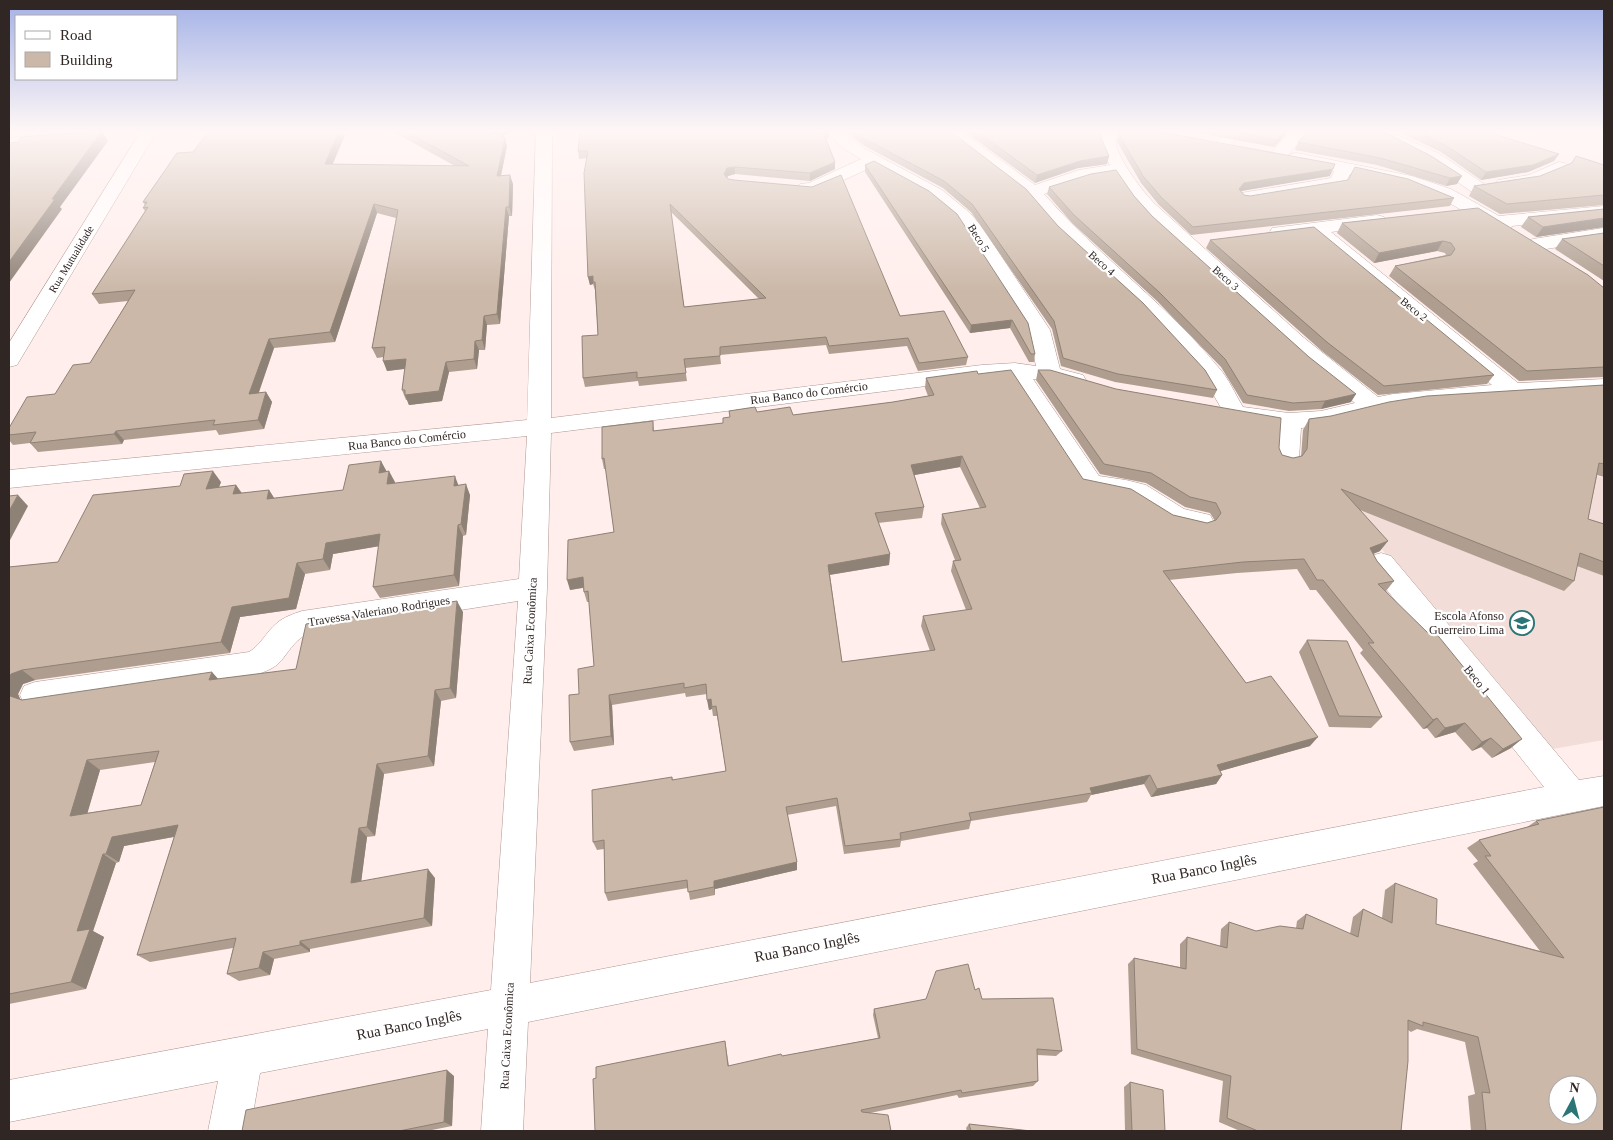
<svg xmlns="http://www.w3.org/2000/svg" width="1613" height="1140" font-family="'Times New Roman',serif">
<rect width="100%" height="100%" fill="#ffeeec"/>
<path fill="#f3ddd9" d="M1475 443 1604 478V740L1541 751 1347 505Z"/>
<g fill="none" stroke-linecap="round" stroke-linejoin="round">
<defs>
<g id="minor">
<path d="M9 131H31L29 134 9 138Z"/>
<path d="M141 131H157L20 360 17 365 9 367V343Z"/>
<path d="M536 131H552L551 418 982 365 1015 363 1036 366 1028 330 967 232C942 201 908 184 874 166L818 192 812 193 800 192 797 188 800 184 809 183 861 159 841 147 827 131H843L862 147 942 190 970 213 982 227 1050 330 1060 369 1083 375 1086 380 1083 385 1075 387 1033 379 1099 476 1126 480 1146 485 1184 509 1210 515 1214 522 1210 529 1201 532 1169 524 1128 498 1081 488 1009 378 982 379 551 433 547 588 530 983 1544 787 1371 570 1367 563 1371 556 1381 553 1391 556 1579 780 1604 776V806L528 1022 523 1131H481L488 1029 260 1073 250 1131H208L218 1081 9 1122V1080L491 990 518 601 307 634C293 641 288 654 278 664 271 670 261 673 252 676L35 708 24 704 20 695 24 686 35 682 249 652C261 645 266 632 277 623 284 617 293 614 302 611L519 579 527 436 9 488V470L527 420Z"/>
<path d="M942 131H961L1035 185 1079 170 1110 165C1103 153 1097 145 1102 131H1118C1117 135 1115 139 1116 143 1118 159 1143 192 1155 204L1303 337 1378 397 1393 394 1492 385 1311 234 1279 238 1272 236 1270 232 1272 228 1377 215 1384 217 1386 221 1384 225 1331 232 1518 383 1604 379V393C1534 397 1463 398 1394 408 1362 413 1333 426 1301 428L1299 459 1296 465 1287 467 1278 465 1275 459 1277 427 1227 418 1203 377 1142 310 1057 232 1026 195ZM1115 175 1133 202 1151 222 1306 363 1355 403 1321 411 1289 413 1243 407C1235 394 1229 379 1219 368 1167 304 1098 256 1044 194L1089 179Z"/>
<path d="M1225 131H1242L1229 149H1217L1215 145Z"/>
<path d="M1292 131H1309L1285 158H1273L1271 154 1273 150Z"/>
<path d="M1398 135 1440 154 1484 184 1487 188 1484 192 1478 193 1472 192 1428 162 1392 143 1390 140 1392 137Z"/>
<path d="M1297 153 1412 176 1451 189 1499 216 1604 206V216L1512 226 1510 230 1503 232 1496 230 1439 197 1402 184 1350 174 1344 186 1338 187 1247 202 1241 201 1238 197 1241 193 1331 178 1334 171 1291 162 1289 158 1291 154Z"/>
<path d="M1559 162 1565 163 1568 167 1565 171C1546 180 1520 193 1498 188L1495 184 1498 180 1529 175Z"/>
<path d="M1604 228V240L1533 251 1526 249 1523 245 1526 241 1533 239Z"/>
</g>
</defs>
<use href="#minor" stroke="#af9691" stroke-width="1"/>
<use href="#minor" fill="#fff" fill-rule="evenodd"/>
</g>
<g fill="#af9e90" fill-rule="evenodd">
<path d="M392 131H515L502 136 507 146 501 175 513 184 512 216H509L500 324 487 325 485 350H479L477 369 449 372 442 401 409 405 407 400H406L402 390 405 369 387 371 384 357 377 358 372 348 396 218 377 213 335 342 274 348 258 393 266 392 272 402 264 429 219 435 216 430 124 440 122 444 38 452 30 443 13 445 9 440V428L55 394 90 363 128 301 99 304 92 294 145 211 143 208 145 205 143 202 193 152 345 135 332 164 455 166Z"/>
<path d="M846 131H950L1058 226 1217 390 1213 398 1115 382 1061 366 1052 329 971 212 943 188 863 145Z"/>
<path d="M964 131H1101V138L1109 156 1107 164 1078 168 1035 183Z"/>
<path d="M1120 131 1330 176 1241 191 1244 195 1250 196 1454 198 1450 206 1191 235 1159 205 1141 183 1119 145 1117 141Z"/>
<path d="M1188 131H1289L1274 147Z"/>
<path d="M1397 131H1484L1559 154 1554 161 1528 172 1481 180 1441 152Z"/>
<path d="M829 137 826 138 835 162V169L810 181 735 174 728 176 727 178 900 316 968 357 966 365 918 371 907 346 829 354 826 345 720 355 721 364 685 368 687 381 639 386 638 381 585 387 583 378 598 335 595 290 593 284 590 285 588 277 587 158 579 159 578 151ZM671 212 732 272 759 299 684 307Z"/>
<path d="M1298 142 1431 156 1457 184 1446 186 1377 165 1295 150Z"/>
<path d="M1576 156 1604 165V205L1500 214 1469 196 1474 186 1540 176 1571 163Z"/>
<path d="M865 165 929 191 1035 354 1034 362H1029L1010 328 970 333 865 172Z"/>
<path d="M1049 187 1134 196 1152 216 1351 402 1321 409 1289 411 1243 403 1221 367 1157 301 1072 223 1047 194Z"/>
<path d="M1478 208 1604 288V377L1519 381 1389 276 1395 266 1446 255 1445 253 1437 251 1374 263 1337 233 1342 223Z"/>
<path d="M1604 209V227L1536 237 1521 227 1528 217Z"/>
<path d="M1604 233V281L1555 249 1562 239Z"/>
<path d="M1210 240 1494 375 1487 384 1378 395 1323 352 1206 248Z"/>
<path d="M1038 370 1279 448 1282 455 1293 458 1301 457 1303 430 1309 419 1604 385V477L1597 475 1588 519 1604 524V576L1577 566 1574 581 1564 591 1360 510 1380 551 1373 554 1377 561 1394 581 1386 591 1511 748 1492 758 1481 747 1472 751 1455 732 1435 738 1427 728 1423 729 1360 653 1363 650 1316 590H1310L1297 569 1237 573 1169 580 1246 683 1310 746 1220 771 1222 775 1216 784 1151 797 1144 784 1091 795 1087 802 971 821 969 829 901 841 900 847 844 854 836 806 787 815 797 870 715 889V895L690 900 688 888 608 901 605 893 604 849 597 850 593 842 672 777 673 780 726 771 717 716H713L712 709 709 710 707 694 686 697 685 693 612 705 614 745 574 751 570 742 579 694 594 666 589 602H587L584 592 583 588 570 590 614 532 606 469H604L602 459 653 421 654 431 723 423 757 412 793 415 893 402 928 396 925 388 926 378 978 374 1083 479 1173 515 1207 523 1215 521 1210 513 1185 507 1146 483 1100 474 1036 380ZM960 467 980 508 942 514 941 524 955 560 953 561 951 571 966 610 923 616 921 626 930 651 842 662 830 575 889 565 890 554 878 523 922 518 924 507 914 475Z"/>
<path d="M386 472 395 483 459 485 470 495 466 535 463 536 459 586 380 598 373 587 379 546 333 554 330 570 305 574 296 609 240 617 230 653 35 680 23 684 18 694 20 699 22 700 218 679 296 669 463 612 456 698 441 701 434 766 384 774 375 836 367 837 361 881 435 878 432 926 310 949V952L274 959 270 975 239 981 227 974 233 948 150 962 137 955 174 837 124 846 119 862 116 863 93 931 104 937 86 989 9 1004V567L58 562 221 482 219 487 236 485 242 493 269 490 274 498 343 490ZM155 762 141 805 87 813 100 770Z"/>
<path d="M1307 640 1382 717 1371 728 1329 727 1299 652Z"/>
<path d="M1604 807V1131H1471L1468 1096 1475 1094 1465 1042 1417 1029 1411 1032 1408 1030 1401 1131H1240L1219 1122 1223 1081 1131 1054 1128 964 1134 958 1180 967V944L1187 937 1220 946 1221 929 1229 922 1256 931 1296 928 1297 921 1306 914 1350 934 1353 917 1363 909 1382 918 1385 890 1395 883 1436 924 1540 951 1473 864 1478 861 1467 848 1479 840 1527 827 1536 821Z"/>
<path d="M975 990 982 999 1062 1051 1056 1056 1037 1055 1038 1081 1033 1086 959 1098 957 1095 870 1113 595 1131 725 1041 726 1047 729 1066 878 1038 873 1015 874 1009Z"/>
<path d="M454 1076 452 1126 427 1131H242Z"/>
<path d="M1130 1082 1165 1131H1125L1124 1087Z"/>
<path d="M969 1124 1031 1131H967L966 1128Z"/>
</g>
<g fill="#8e8176">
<path d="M102 131 108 141 60 207 62 209 9 283V262L52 199Z"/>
<path d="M339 131H343L345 135 329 173 325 164Z"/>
<path d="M491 131H515L493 140Z"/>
<path d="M826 131H829V137L823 140V132Z"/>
<path d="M1285 131H1289L1274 147 1277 140Z"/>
<path d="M505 138 507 146 499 185 497 176Z"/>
<path d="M1559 154 1554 161 1528 172 1481 180 1486 172Z"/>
<path d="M1109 156 1107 164 1078 168 1035 183 1037 175 1080 161Z"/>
<path d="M835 162V169L810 181V173Z"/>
<path d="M735 167V174L728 176 724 182V174L727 168Z"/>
<path d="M1333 169 1330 176 1241 191 1239 189 1244 183Z"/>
<path d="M510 175 513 184 512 216 509 207Z"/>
<path d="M1462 176 1457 184 1446 186 1450 178Z"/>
<path d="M374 204 377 213 335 342 330 332Z"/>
<path d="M506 207 509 216 500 324 497 314Z"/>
<path d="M1604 218V227L1536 237 1543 227Z"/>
<path d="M1443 241 1437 251 1374 263 1379 253Z"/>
<path d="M593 276V284L590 285 588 277Z"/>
<path d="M484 316 487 325 485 350 482 340Z"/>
<path d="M1012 320 1010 328 970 333 971 325Z"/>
<path d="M269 339 274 348 255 404 249 394Z"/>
<path d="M475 341 479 350 477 369 474 359Z"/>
<path d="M406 359 410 368 387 371 383 361Z"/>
<path d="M446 362 449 372 442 401 409 405 405 395Z"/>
<path d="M266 392 272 402 264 429 258 420Z"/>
<path d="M1356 394 1351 402 1321 409 1325 401Z"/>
<path d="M116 431 124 440 122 444 114 434Z"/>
<path d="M962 456 960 467 909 476 911 465Z"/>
<path d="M381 461 387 472 379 473Z"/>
<path d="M213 471 221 482 214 500 206 489Z"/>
<path d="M389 471 395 482 393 495 387 484Z"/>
<path d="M455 476 459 487 454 486Z"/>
<path d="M466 484 470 495 466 535 461 524Z"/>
<path d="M236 485 244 497 233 494Z"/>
<path d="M269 490 276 501 267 499Z"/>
<path d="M18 495 28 506 9 542V511Z"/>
<path d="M458 525 463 536 459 586 454 575Z"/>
<path d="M380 534 386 545 333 554 330 570 323 559 326 543Z"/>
<path d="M1388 541 1380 551 1363 558 1370 548Z"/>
<path d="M890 554 889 565 828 575V565Z"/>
<path d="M297 563 305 574 296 609 240 617 230 653 221 642 232 607Z"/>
<path d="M583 577 586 587 570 590 567 580Z"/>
<path d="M457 601 463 612 456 698 450 688Z"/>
<path d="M22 670 35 680 23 684 18 694 23 706 10 696 9 692V678L11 674Z"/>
<path d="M212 672 221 682 209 680Z"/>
<path d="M435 690 441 701 434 766 428 756Z"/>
<path d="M609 695 612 705 614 745 611 736Z"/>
<path d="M711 699 712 709 709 710 707 700Z"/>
<path d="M1437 718 1427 728 1423 729 1433 720Z"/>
<path d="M1465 723 1455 732 1435 738 1445 728Z"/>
<path d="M1318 737 1310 746 1210 774 1217 765Z"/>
<path d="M1491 738 1481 747 1472 751 1482 742Z"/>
<path d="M1522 739 1511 748 1492 758 1503 749Z"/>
<path d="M87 760 100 770 84 825 70 816Z"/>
<path d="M377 764 384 774 375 836 367 827Z"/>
<path d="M1150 775 1144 784 1091 795 1092 793 1090 788Z"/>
<path d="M1222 775 1216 784 1151 797 1157 789Z"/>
<path d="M178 825 189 834 124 846 119 862 106 854 112 837Z"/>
<path d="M359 828 367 837 360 891 351 883Z"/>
<path d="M103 854 116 863 93 931 104 937 86 989 71 982 77 931Z"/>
<path d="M797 862V870L715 889V895L714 887V881Z"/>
<path d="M428 869 435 878 432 926 424 918Z"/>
<path d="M300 941 310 949V952L300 945Z"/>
<path d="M263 952 274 959 270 975 259 968Z"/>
<path d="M447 1070 454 1076 452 1126 444 1122Z"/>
</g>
<g fill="#cbb8a8" stroke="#8e8176" fill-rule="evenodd">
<path d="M102 131 52 199H55L9 262V143L19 142 21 137Z"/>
<path d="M222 131H339L325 164 469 166 405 131H491L505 138 497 176 510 175 509 207H506L497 314 484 316 482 340 475 341 474 359 446 362 439 391 405 395V390H402L406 359 383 361 385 347 372 348 398 210 374 204 330 332 269 339 249 394 266 392 258 420 213 425 215 420 116 431 114 434 30 443 36 432 9 435V428L27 397 55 394 73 365 90 363 135 290 92 294 148 207 143 208 147 202H143L177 153 193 152 208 132Z"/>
<path d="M580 131H826L823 132 835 162 810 173 735 167 727 168 724 174 728 179 734 180 812 187 841 175 900 316 944 311 968 357 919 363 908 338 829 346 826 337 720 347V356L684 359 686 373 637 378V372L583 378 582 336 598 335 595 282H593V276L588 277 584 173 588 151H578ZM670 204 766 298 684 307Z"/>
<path d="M855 131H950L1026 189 1058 226 1143 303 1205 370 1217 390 1118 374 1063 358 1054 321 972 204 944 181 863 138Z"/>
<path d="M976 131H1101V138L1109 156 1080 161 1037 175Z"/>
<path d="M1120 131H1155L1335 164 1333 169 1244 183 1239 189 1244 195 1250 196 1348 180 1355 167 1408 179 1454 198 1193 227 1161 197 1143 176 1121 138 1119 134Z"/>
<path d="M1231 131H1285L1277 140Z"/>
<path d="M1308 131H1382L1431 156 1462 176 1450 178 1380 158 1298 142Z"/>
<path d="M1416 131H1484L1559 154 1533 165 1486 172 1445 145Z"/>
<path d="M1576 156 1604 165V195L1507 204 1474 186 1540 176 1572 163Z"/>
<path d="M874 161 929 191 957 214 1028 323 1035 354H1031L1012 320 971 325 865 165Z"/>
<path d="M1116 170 1134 196 1152 216 1309 357 1356 394 1325 401 1293 403 1247 395 1225 359 1160 293 1074 215 1049 187 1091 174Z"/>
<path d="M1478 208 1588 275 1604 288V367L1527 371 1395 266 1451 255 1455 249 1451 243 1443 241 1379 253 1342 223Z"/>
<path d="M1604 209V218L1543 227 1528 217Z"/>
<path d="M1314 227 1494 375 1384 386 1328 343 1210 240Z"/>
<path d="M1604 233V266L1562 239Z"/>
<path d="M1011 370 1083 479 1131 489 1173 515 1207 523 1216 520 1221 513 1216 503 1190 497 1151 473 1104 464 1038 370H1050L1116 389 1281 418 1279 448 1282 455 1293 458 1302 456 1307 449 1309 419 1331 416 1389 402 1427 396 1604 385V464L1599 463 1588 519 1604 524V562L1580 553 1574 581 1341 489 1388 541 1370 548 1377 561 1394 581 1378 584 1429 634 1435 632 1522 739 1503 749 1491 738 1482 742 1465 723 1445 728 1437 718 1433 720 1368 643H1374L1323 580H1317L1304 559 1243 562 1163 571 1246 683 1271 676 1318 737 1217 765 1222 775 1157 789 1150 775 1090 788 1092 793 969 813 971 820 900 833 901 839 845 846 837 798 786 807 797 862 714 881V887L688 892 687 880 605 893 604 840 593 842 592 790 672 777V780L726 771 716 706 712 707 711 699 707 700 706 684 684 688V683L609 695 611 736 570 742 569 695 579 694 578 669 594 666 588 591 584 592 583 577 567 580 568 540 614 532 604 458 602 459V427L653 421V431L723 423V418L730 417 729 411 755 407 757 412 790 407 793 415 893 402 934 395 926 378 977 371 978 374ZM962 456 986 507 942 514 961 560 953 561 972 609 923 616 935 650 842 662 828 565 890 554 875 513 924 507 911 465Z"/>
<path d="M381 461 379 473 389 471 387 484 455 476 454 486 466 484 461 524 458 525 454 575 373 587 380 534 326 543 323 559 297 563 289 598 232 607 221 642 22 670 11 674 9 678V567L58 562 93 495 180 486 184 474 213 471 206 489 236 485 233 494 269 490 267 499 343 490 349 465Z"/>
<path d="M18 495 9 511V496Z"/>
<path d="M457 601 450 688 435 690 428 756 377 764 367 827 359 828 351 883 428 869 424 918 300 941V945L263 952 259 968 227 974 236 938 137 955 178 825 112 837 106 854H103L77 931 90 929 71 982 9 994V692L10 696 22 700 212 672 209 680 296 669 306 624ZM159 751 141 805 70 816 87 760Z"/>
<path d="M1307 640 1347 641 1382 717 1339 716Z"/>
<path d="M1604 807V1131H1486L1482 1092 1490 1093 1478 1037 1423 1022V1026L1408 1020V1061L1401 1131H1258L1227 1118 1231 1076 1137 1049 1134 958 1186 969 1187 937 1227 948 1229 922 1256 931 1280 926 1303 929 1306 914 1358 937 1363 909 1392 923 1395 883 1437 899 1436 924 1564 958 1485 856H1491L1479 840 1539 824 1536 821ZM1558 1085H1588V1115H1558Z"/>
<path d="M968 964 975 990 979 988 982 999 1053 998 1062 1051 1037 1049 1038 1081 962 1093 961 1090 861 1110 862 1112 888 1115 891 1131H595L593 1079 596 1078V1067L725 1041 728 1066 781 1054 782 1056 880 1038 874 1009 926 999 936 971Z"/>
<path d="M447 1070 444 1122 399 1131H242L246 1110Z"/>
<path d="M1130 1082 1163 1090 1165 1131H1132Z"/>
<path d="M969 1124 1031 1131H971Z"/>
</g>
<linearGradient id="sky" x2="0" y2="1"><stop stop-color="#a4b2e7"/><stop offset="0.45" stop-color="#fff7f6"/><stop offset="1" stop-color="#fff7f6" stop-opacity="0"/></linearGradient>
<rect width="1613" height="291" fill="url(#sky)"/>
<defs>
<symbol id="school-ring" viewBox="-11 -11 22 22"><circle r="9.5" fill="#fff" stroke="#2b7577" stroke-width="1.5"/><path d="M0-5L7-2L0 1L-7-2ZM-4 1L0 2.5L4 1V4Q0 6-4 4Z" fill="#2b7577"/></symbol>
</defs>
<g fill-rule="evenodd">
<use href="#school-ring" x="1508" y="609" width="28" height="28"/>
</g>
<g text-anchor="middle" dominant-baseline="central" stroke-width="4.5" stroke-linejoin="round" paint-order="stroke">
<g font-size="11" fill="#302624" stroke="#fff">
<text transform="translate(979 238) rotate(58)">Beco 5</text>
<text transform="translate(71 259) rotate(-59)">Rua Mutualidade</text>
<text transform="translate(1102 263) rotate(42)">Beco 4</text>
<text transform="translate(1226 278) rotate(42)">Beco 3</text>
<text transform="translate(1414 309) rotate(39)">Beco 2</text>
</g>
<g font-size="12" fill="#302624" stroke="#fff">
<text transform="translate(809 393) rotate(-7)">Rua Banco do Comércio</text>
<text transform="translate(407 440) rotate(-6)">Rua Banco do Comércio</text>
<text transform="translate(379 611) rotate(-9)">Travessa Valeriano Rodrigues</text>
<text transform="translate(530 631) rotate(-87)">Rua Caixa Econômica</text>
<text transform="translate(1477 680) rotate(51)">Beco 1</text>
<text transform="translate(507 1036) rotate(-87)">Rua Caixa Econômica</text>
</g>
<g font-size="12" fill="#302624" stroke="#fff" text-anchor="end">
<text x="1504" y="616">Escola Afonso<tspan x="1504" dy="14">Guerreiro Lima</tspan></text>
</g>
<g font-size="15" fill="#302624" stroke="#fff">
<text transform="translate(1204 869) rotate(-11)">Rua Banco Inglês</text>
<text transform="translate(807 947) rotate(-11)">Rua Banco Inglês</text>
<text transform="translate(409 1025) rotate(-11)">Rua Banco Inglês</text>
</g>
</g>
<rect width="1613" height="1140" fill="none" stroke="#302624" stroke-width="20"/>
<rect x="15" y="15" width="162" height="65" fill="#ffffff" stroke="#aca8a7"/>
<rect x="25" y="31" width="25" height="8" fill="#ffffff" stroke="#aca8a7"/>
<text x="60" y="40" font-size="15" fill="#302624">Road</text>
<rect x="25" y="52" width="25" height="15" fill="#cbb8a8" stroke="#aca8a7"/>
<text x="60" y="65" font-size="15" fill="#302624">Building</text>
<g transform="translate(1573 1100) rotate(7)"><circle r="24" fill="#ffffff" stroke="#aca8a7"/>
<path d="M0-4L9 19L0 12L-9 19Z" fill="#2b7577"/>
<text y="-8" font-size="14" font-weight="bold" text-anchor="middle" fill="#302624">N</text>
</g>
</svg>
